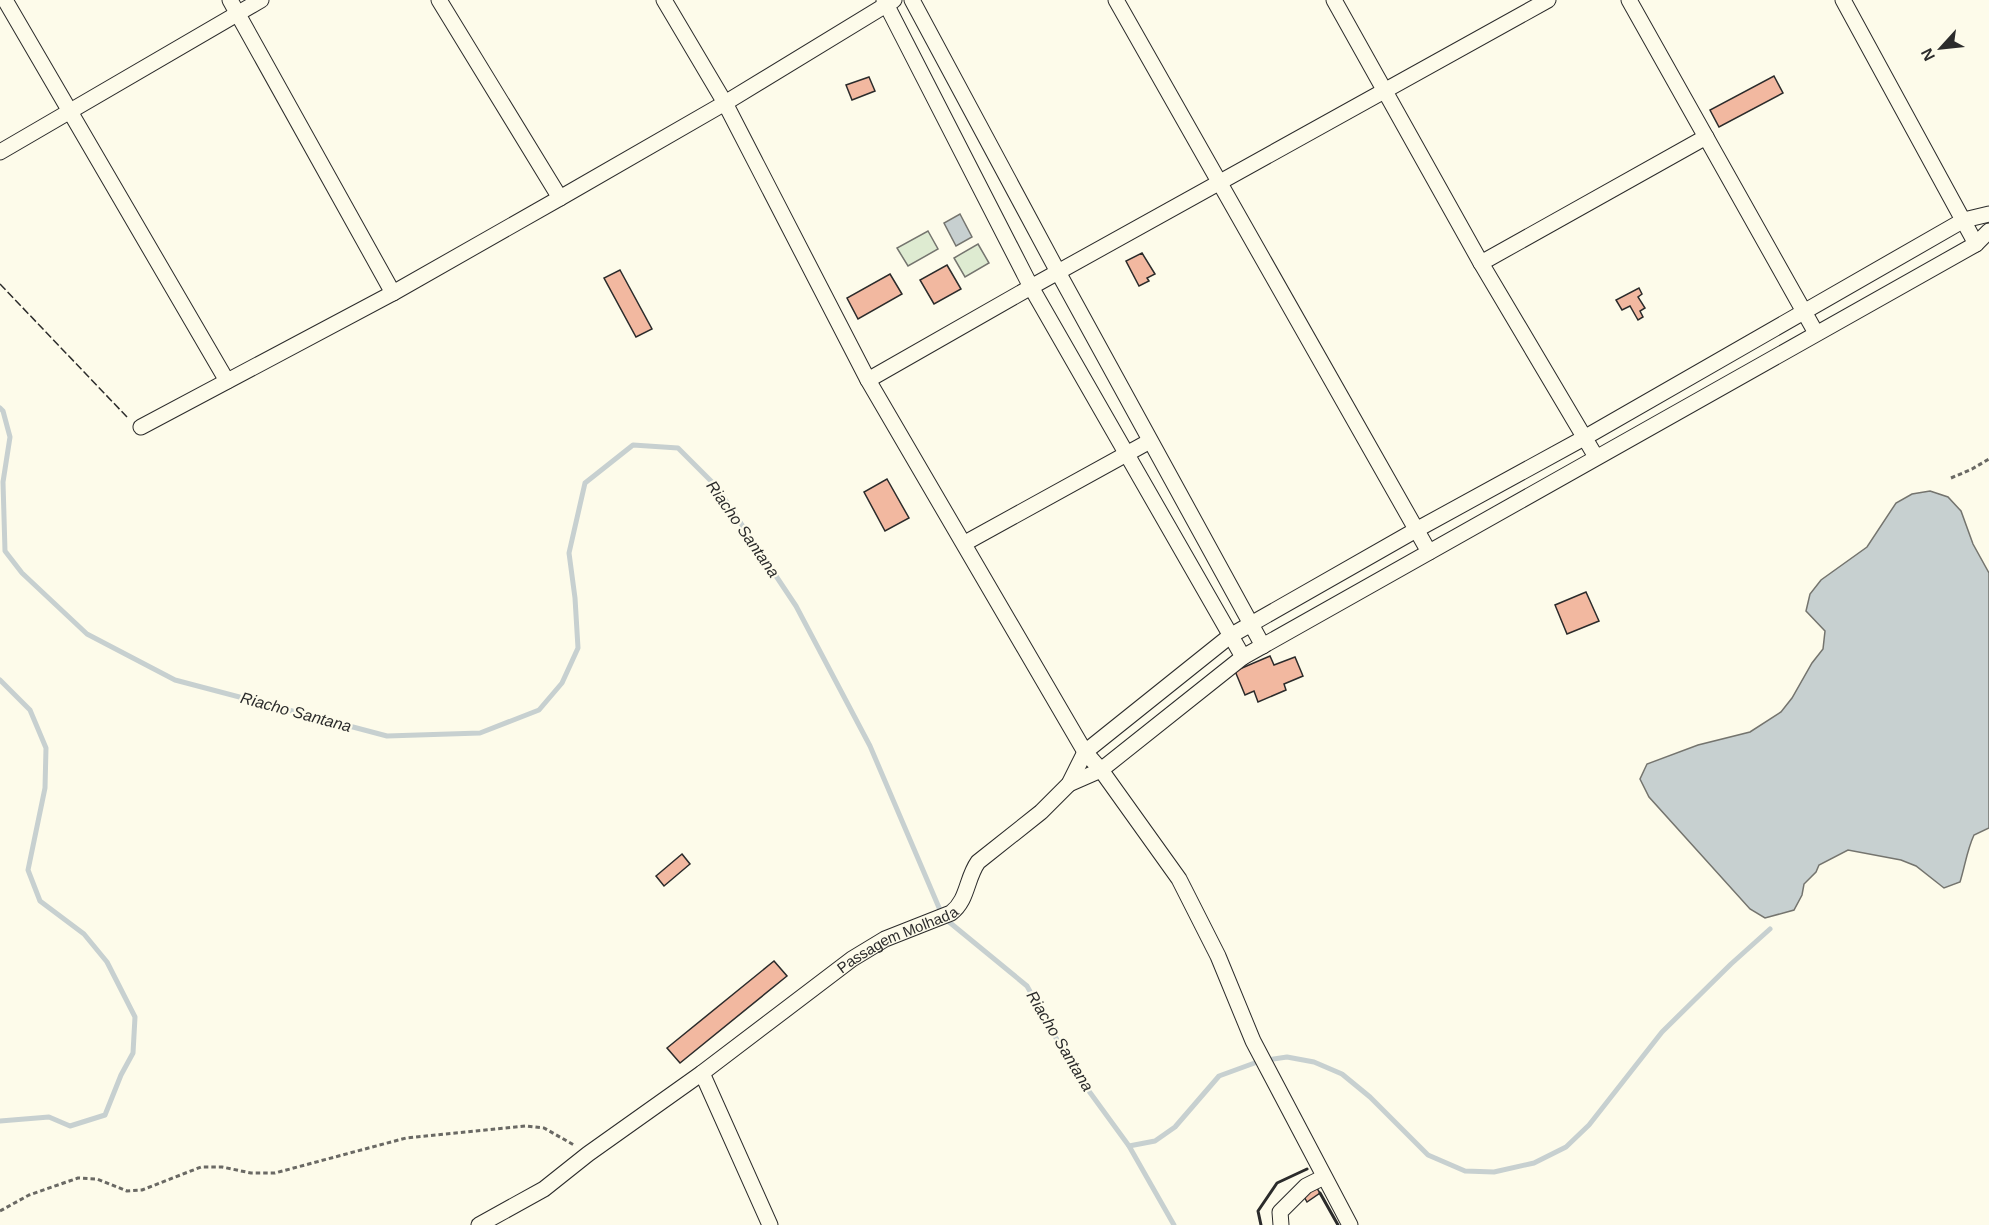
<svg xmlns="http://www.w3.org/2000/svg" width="1989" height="1225" font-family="Arial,sans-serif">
<rect width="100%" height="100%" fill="#fdfbea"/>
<g fill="#deebd1" stroke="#74746e" stroke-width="1.5">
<path d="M928 231 938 249 908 266 897 248Z"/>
<path d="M978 244 989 263 965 277 954 258Z"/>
</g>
<g fill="#c7d0d0" stroke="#74746e" stroke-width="1.5">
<path d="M960 214 972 237 956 246 944 223Z"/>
<path d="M1930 491 1948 497 1961 511 1973 544 1989 573V828L1974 835C1967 850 1965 866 1960 882L1944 888 1916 866 1901 860 1848 850 1819 865 1816 872 1804 884 1802 895 1794 910 1765 918 1750 909 1649 797 1640 779 1647 764 1698 745 1750 732 1781 712 1792 698 1812 663 1823 649 1825 631 1806 611 1810 594 1821 580 1867 547 1896 503 1912 494Z"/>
</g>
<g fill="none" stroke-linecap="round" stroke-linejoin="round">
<g stroke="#c7d0d0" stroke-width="5">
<path d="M0 408 3 411 10 437 3 482 5 551 22 573 87 634 175 680 387 736 480 733 539 710 562 683 578 648 575 598 569 553 585 483 633 445 678 448 716 486 796 606 870 746 943 917 1027 986 1075 1072 1129 1146 1174 1225"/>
<path d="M0 680 30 710 46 748 45 788 28 870 40 901 84 934 107 962 135 1017 133 1053 121 1075 105 1115 70 1126 49 1117 0 1121"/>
<path d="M1129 1146 1155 1141 1175 1127 1219 1076 1260 1061 1287 1057 1314 1062 1342 1074 1370 1097 1428 1155 1465 1171 1494 1172 1534 1163 1566 1147 1589 1125 1662 1032 1731 964 1770 929"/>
</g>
</g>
<g fill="#f2b8a0" stroke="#2b2b2b" stroke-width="1.5">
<path d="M1774 76 1783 93 1719 127 1710 110Z"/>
<path d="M869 77 875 91 852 100 846 85Z"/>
<path d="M1142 253 1155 274 1147 278 1149 281 1139 286 1126 261Z"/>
<path d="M947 265 961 289 934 304 920 280Z"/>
<path d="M620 270 652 329 636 337 604 278Z"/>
<path d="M890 274 902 294 858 319 847 298Z"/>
<path d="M1639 288 1642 294 1638 297 1645 308 1640 311 1643 317 1638 320 1630 306 1622 310 1616 300Z"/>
<path d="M887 479 909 518 885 531 864 492Z"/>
<path d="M1586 592 1599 621 1567 634 1555 605Z"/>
<path d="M1270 656 1274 665 1295 657 1303 676 1284 684 1286 690 1258 702 1254 691 1245 695 1235 671Z"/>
<path d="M682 854 690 864 664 886 656 876Z"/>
<path d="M774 961 787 976 680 1063 667 1048Z"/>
<path d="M1315 1185 1320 1193 1307 1202 1302 1193Z"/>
</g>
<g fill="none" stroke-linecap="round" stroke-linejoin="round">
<defs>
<g id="street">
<path d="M5 0 227 381"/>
<path d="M230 0 393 293"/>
<path d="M439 0 560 198"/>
<path d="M664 0 725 103 868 380 1085 752 1101 770 1179 879 1218 956 1253 1041 1350 1225"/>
<path d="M884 0 1031 287 1243 657"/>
<path d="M912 0 1058 272 1263 646"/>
<path d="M1116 0 1429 552"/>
<path d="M1334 0 1481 263 1596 457"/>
<path d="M1629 0 1816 333"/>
<path d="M1843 0 1976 244"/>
<path d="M0 152 261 0"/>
<path d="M1481 263 1706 137"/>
<path d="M868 380 1031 287 1548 0"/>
<path d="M141 427 393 293 560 198 725 103 894 0"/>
<path d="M965 543 1150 441"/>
<path d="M1069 784 1101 770 1243 657 1976 244 1989 231"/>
<path d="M702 1073 770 1225"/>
<path id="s1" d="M479 1225 544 1189 588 1154 702 1073 852 959 885 939 951 913C968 900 966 879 978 862L1041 812 1069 784 1085 752 1230 636 1416 530 1584 438 1964 220 1989 214"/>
<path d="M1281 1225 1280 1212 1306 1186 1324 1177"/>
</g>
</defs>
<use href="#street" stroke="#2b2b2b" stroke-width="17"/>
<g stroke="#6a6964" stroke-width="3" stroke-dasharray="4.5 3" stroke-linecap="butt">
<path d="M1951 478 1972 469 1989 459"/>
<path d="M0 1211 29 1195 78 1178 97 1179 127 1191 142 1190 201 1167H222L251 1173H275L406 1138 526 1126 544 1128 574 1145"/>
</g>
<use href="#street" stroke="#fdfbea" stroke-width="15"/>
<path stroke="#2b2b2b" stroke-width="1.5" stroke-dasharray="8 3" stroke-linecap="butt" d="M0 284 127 417"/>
<g stroke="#2b2b2b" stroke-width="3">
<path d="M1320 1193 1338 1225"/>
<path d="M1261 1225 1258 1211 1277 1183 1307 1169"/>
</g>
</g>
<g text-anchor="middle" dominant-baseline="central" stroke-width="4.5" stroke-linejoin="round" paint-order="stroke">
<g font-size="15" fill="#2b2b2b" stroke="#fdfbea">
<text stroke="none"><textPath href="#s1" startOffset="508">Passagem Molhada</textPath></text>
</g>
<g font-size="16" font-style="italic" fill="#2b2b2b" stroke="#fdfbea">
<text transform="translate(743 529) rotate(55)">Riacho Santana</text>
<text transform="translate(296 712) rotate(15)">Riacho Santana</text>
<text transform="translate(1060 1041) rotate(59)">Riacho Santana</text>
</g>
</g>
<g transform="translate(1941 48) rotate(243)" stroke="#fdfbea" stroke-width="4.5" paint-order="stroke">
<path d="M0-4.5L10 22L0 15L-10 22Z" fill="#2b2b2b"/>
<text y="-9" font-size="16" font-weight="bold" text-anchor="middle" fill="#2b2b2b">N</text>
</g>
</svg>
